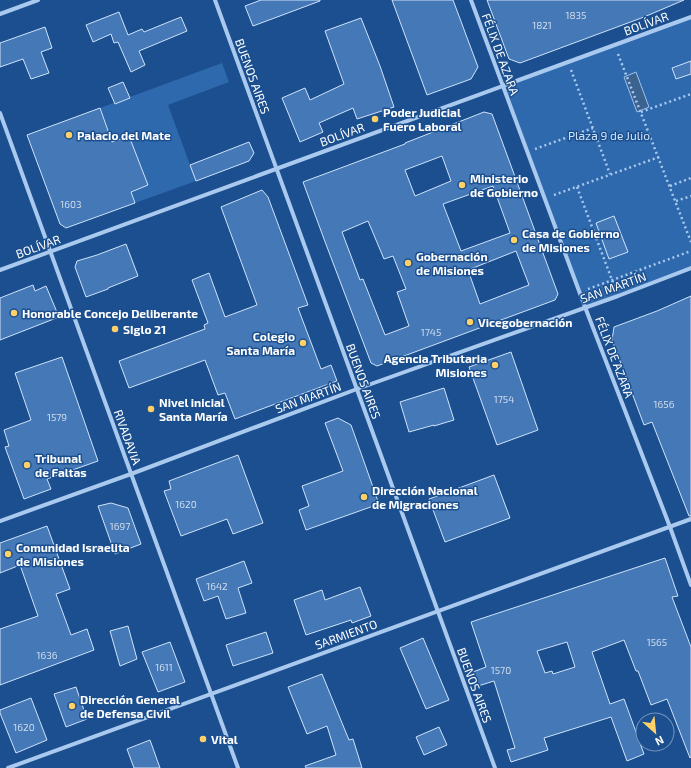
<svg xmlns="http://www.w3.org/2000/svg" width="691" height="768" font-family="'Exo 2',sans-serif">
<rect width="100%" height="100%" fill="#1b4f8f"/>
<g fill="#2e69ad">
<path d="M691 18V267L585 306 503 87Z"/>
<path d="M222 63 229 82 168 105 196 181 135 203 100 108Z"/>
</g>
<path fill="#3c6290" stroke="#9cc4f0" d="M636 72 649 107 637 112 624 77Z"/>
<g fill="#4478b7" stroke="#cfe3fa" fill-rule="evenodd">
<path d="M261 0H320V1L253 26 245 6Z"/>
<path d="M392 0H453L478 67 471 79 427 95Z"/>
<path d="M487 0H684L644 17 520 63 509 59Z"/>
<path d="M119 12 128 35 142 29 144 32 181 17 187 31 139 51 145 65 131 72 118 42 114 43 111 34 93 42 86 25Z"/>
<path d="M361 18 380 66 394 107 357 119 353 108 319 123 323 132 300 142 282 98 305 88 310 100 344 84 325 31Z"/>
<path d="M45 27 52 48 41 52 49 73 31 79 23 59 0 67V43Z"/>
<path d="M691 61V74L676 79 672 68Z"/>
<path d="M123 82 130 98 115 104 108 88Z"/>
<path d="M100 108 112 142 129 136 148 185 131 192 135 203 66 228 60 224 27 135Z"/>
<path d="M484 112 492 114 558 294 555 300 377 366 371 363 324 239 303 182 405 144V143ZM442 156 451 181 415 196 405 170ZM493 186 510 233 461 251 443 204ZM368 221 384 259 393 256 406 289 397 292 409 326 385 335 363 279 360 280 342 232ZM516 251 529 285 480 304 468 270Z"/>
<path d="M249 142 254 153 249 161 196 181 190 165Z"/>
<path d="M262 190 268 197 308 305 298 308 321 369 331 365 337 381 235 419 225 393 218 395 205 360 129 388 119 361 205 329 204 325 208 323 192 280 209 273 225 317 257 305 221 207Z"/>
<path d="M614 216 628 252 609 259 596 223Z"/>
<path d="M126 244 138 276 108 288V289L86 297 75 267 77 261 97 255Z"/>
<path d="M33 285 35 291 46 286 59 317 0 340V298Z"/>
<path d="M691 296V516H689L652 422 644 425 612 340 614 327 657 311Z"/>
<path d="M511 352 538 430 497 445 469 367Z"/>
<path d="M62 357 98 461 47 479 51 489 24 499 5 447 9 446 4 430 31 420 15 373Z"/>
<path d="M444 388 454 420 434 426V425L409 432 400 402Z"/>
<path d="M338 418 351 425 379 504 306 530 299 510 309 506 302 486 343 471 325 423Z"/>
<path d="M238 455 263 523 233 534 227 519 181 536 164 491 171 489 169 481Z"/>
<path d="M494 475 510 518 445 542 429 499Z"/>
<path d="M111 503 128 508 141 544 115 554 98 506Z"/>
<path d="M47 526 70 589 56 594 71 635 87 629 94 650 0 685V629L38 616 20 565 0 573V543Z"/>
<path d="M665 558 678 596 672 597 691 647V757L690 758 667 699 651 705 638 671H636L624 640 592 652 610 704 624 699 644 754 627 761 611 717 544 738 548 750 511 762 507 750 515 748 494 681 478 686 473 672 486 667 471 622ZM567 642 575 667 553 674 552 671 545 673 537 651Z"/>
<path d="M244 561 252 583 238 588 246 613 226 619 218 596 204 601 196 579Z"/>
<path d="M360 587 371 616 352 623 351 620 306 635 294 600 322 590 325 600Z"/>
<path d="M128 626 137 659 120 666 110 631Z"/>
<path d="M266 632 273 653 233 666 226 645Z"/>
<path d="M423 638 449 700 426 709 400 648Z"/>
<path d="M170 642 185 682 158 692 142 652Z"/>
<path d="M322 674 349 740 353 739 362 768H306L305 766 336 755 327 726 307 734 288 687Z"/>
<path d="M76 687 87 719 66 727 54 694Z"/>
<path d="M31 698 47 740 16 753 0 713V710Z"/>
<path d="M439 727 447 745 424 755 416 737Z"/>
<path d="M150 740 160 768H134L127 749Z"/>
</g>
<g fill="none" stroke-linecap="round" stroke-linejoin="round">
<g stroke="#a9c9ee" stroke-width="2.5" stroke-dasharray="2 3" stroke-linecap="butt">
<path d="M618 54 691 242"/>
<path d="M571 70 610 174"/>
<path d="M641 112 691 94"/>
<path d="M535 149 593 128"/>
<path d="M670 186 691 178"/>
<path d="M577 187 615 288"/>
<path d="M554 195 659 157"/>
<path d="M676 201 691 196"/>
<path d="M588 289 691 251"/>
</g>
<g stroke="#a9c9ee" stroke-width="4">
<path d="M215 0 495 768"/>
<path d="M471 0 585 307 670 527 691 585"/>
<path d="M0 14 38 0"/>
<path d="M0 113 238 768"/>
<path d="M0 270 691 17"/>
<path d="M0 521 131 474 357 389 618 296 691 268"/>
<path d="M8 768 691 519"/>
</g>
</g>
<g fill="#ffd166" stroke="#1b4f8f" stroke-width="1.5">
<circle cx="375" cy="119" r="4"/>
<circle cx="69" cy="135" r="4"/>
<circle cx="462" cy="185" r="4"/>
<circle cx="514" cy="240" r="4"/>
<circle cx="408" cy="263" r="4"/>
<circle cx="14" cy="313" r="4"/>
<circle cx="470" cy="322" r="4"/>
<circle cx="115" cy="329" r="4"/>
<circle cx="303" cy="343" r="4"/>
<circle cx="495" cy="365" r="4"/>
<circle cx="151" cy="409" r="4"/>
<circle cx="27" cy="465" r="4"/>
<circle cx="364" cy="497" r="4"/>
<circle cx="8" cy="554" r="4"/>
<circle cx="72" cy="706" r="4"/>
<circle cx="203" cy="739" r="4"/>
</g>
<g text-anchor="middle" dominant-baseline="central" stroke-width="3" stroke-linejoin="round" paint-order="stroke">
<g font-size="10" fill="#d0dded">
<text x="576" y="15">1835</text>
<text x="542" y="25">1821</text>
<text x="71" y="204">1603</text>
<text x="431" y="332">1745</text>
<text x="504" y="399">1754</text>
<text x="664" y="404">1656</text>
<text x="57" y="417">1579</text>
<text x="186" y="504">1620</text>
<text x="120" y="526">1697</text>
<text x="217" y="586">1642</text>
<text x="657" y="642">1565</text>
<text x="47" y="655">1636</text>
<text x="164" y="667">1611</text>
<text x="501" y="670">1570</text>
<text x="24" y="727">1620</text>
</g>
<g font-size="12" fill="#fff" stroke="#1b4f8f">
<text transform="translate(646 23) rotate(-20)">BOLÍVAR</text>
<text transform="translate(501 54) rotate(70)">FÉLIX DE AZARA</text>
<text transform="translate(253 76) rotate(70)">BUENOS AIRES</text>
<text transform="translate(342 134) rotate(-20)">BOLÍVAR</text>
<text transform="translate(38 246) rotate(-20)">BOLÍVAR</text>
<text transform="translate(613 287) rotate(-20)">SAN MARTÍN</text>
<text transform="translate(615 357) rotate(69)">FÉLIX DE AZARA</text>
<text transform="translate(364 381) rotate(70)">BUENOS AIRES</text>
<text transform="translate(308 397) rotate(-20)">SAN MARTÍN</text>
<text transform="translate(128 437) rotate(70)">RIVADAVIA</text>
<text transform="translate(346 634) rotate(-20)">SARMIENTO</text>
<text transform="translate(475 685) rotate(70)">BUENOS AIRES</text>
</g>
<g font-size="12" font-weight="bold" fill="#fff" stroke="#1b4f8f" text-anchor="start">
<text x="383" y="112">Poder Judicial<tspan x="383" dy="14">Fuero Laboral</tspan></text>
<text x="77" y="135">Palacio del Mate</text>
<text x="470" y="178">Ministerio<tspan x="470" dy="14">de Gobierno</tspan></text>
<text x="522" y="233">Casa de Gobierno<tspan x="522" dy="14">de Misiones</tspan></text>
<text x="416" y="256">Gobernación<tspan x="416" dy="14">de Misiones</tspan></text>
<text x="22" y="313">Honorable Concejo Deliberante</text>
<text x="478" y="322">Vicegobernación</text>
<text x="123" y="329">SIglo 21</text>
<text x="295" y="336" text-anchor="end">Colegio<tspan x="295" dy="14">Santa María</tspan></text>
<text x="487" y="358" text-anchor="end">Agencia Tributaria<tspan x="487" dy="14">Misiones</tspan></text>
<text x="159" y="402">Nivel inicial<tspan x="159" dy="14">Santa María</tspan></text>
<text x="35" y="458">Tribunal<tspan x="35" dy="14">de Faltas</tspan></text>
<text x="372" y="490">Dirección Nacional<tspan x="372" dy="14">de Migraciones</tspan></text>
<text x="16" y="547">Comunidad Israelita<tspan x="16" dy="14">de Misiones</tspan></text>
<text x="80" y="699">Dirección General<tspan x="80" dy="14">de Defensa Civil</tspan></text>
<text x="211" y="739">Vital</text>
</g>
<g font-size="12" fill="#cfe3fa" stroke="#1b4f8f">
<text x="609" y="135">Plaza 9 de Julio</text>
</g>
</g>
<g transform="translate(655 732) rotate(153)"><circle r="19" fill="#1b4f8f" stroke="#7695bc"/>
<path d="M0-3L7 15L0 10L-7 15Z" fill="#ffd166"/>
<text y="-6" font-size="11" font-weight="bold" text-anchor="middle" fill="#ffffff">N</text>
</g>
</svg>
